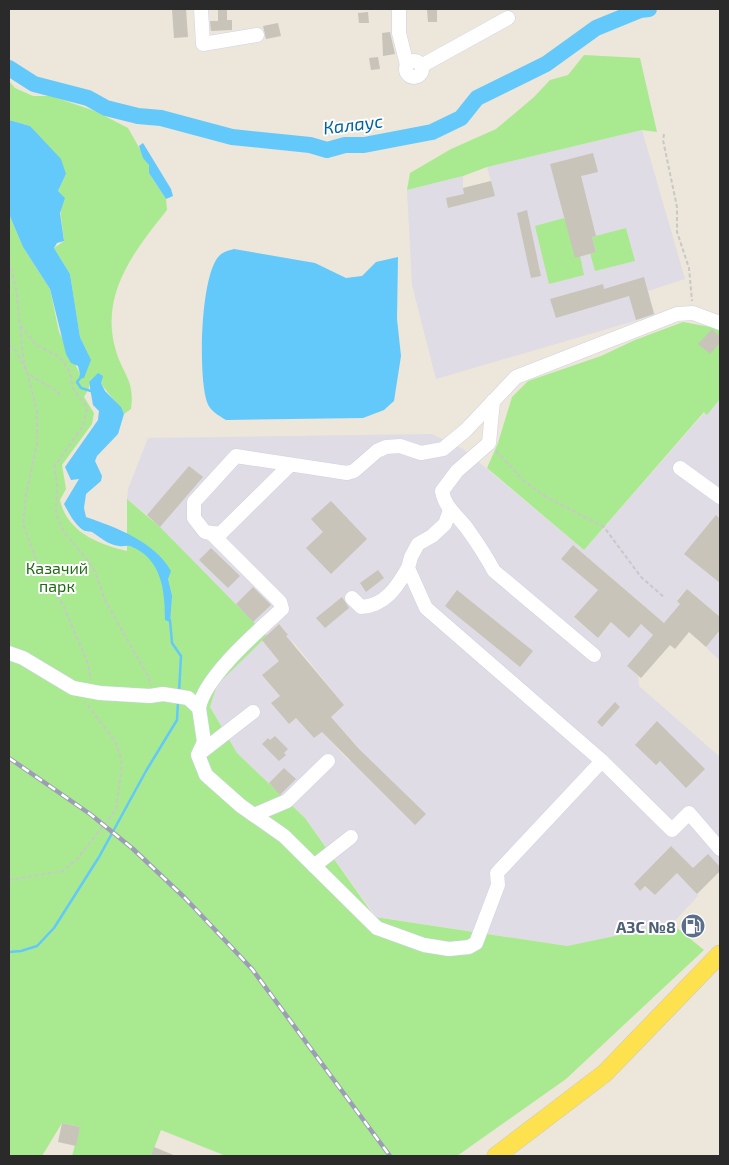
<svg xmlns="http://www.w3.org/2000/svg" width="729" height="1165" font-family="'Exo 2',sans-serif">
<rect width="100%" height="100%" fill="#ede6da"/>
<g fill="#dfdce5" fill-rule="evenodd">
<path d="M642 130 685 279 648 291 655 315 436 379 412 285 407 190 463 176V188L491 181 487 167Z"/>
<path d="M720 399V617L687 589 677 600 680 604 664 623 573 545 561 559 598 590 574 618 598 638 622 610 629 638 641 624 653 635 627 666 638 676 639 686 720 757V871L697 893 698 896 672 924 567 946 376 917 305 818 237 753 210 707 217 685 262 640 271 650 288 635 279 624 267 636 147 515 127 499 128 489 148 438 432 434 463 449 584 550 705 412 707 414ZM291 639 344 705 331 717 360 749 349 761 322 732 314 738 296 718 289 724 271 703 280 696 262 675 295 647ZM671 846 687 863 655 895 645 886 640 891 634 884 653 866 664 860 661 856Z"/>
<path d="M720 630V661L706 647Z"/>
</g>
<g fill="#a9ea91">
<path d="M584 55 640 58 657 132 642 130 487 167 463 176 407 190 410 173 451 149 496 129 534 97 550 80 568 75Z"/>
<path d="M9 81 15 88 33 96H51L95 111 128 128 149 165V173L166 199 167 210C134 251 99 295 116 351 123 375 135 380 131 409L124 414C119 403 108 395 101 383L89 382V388L84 397 94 413 92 424 62 465 66 489 60 500C67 532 98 544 127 551V499L160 527 267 636 217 685 210 707 237 753 305 818 375 917 567 946 672 924 704 950 566 1079 457 1156H226L161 1130 151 1156H72L80 1127 62 1123 42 1156H9V214L23 247 50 289 59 332 80 374 88 354 80 337 70 274 54 248 64 241 58 191 66 174 30 126 9 120Z"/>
<path d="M564 218 580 256 584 275 549 284 535 226Z"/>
<path d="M626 228 635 261 595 271 590 253 596 252 592 237Z"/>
<path d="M683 322 716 328 720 331V399L707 415 704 412 584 550 487 468 498 443 512 397 528 381 601 356 635 340Z"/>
</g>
<g fill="#63c8fa">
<path d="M9 120 30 126 61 159 66 174 58 191 65 198 60 213 64 241 57 243 54 248 70 274 80 337 91 360 84 378 79 379 80 374 78 366 71 363 66 354 50 289 23 247 9 214Z"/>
<path d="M143 143 171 189 173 196 166 199 149 173V165L143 158 139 146Z"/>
<path d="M234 249 315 263 346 278 362 276 376 262 398 257 397 319 401 356 394 401 384 410 363 418 226 420C218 415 210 411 207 402 198 377 200 273 220 255 223 252 230 250 234 249Z"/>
<path d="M98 373 103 376 101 383 105 391 121 407 124 414 118 434 97 456 95 461 102 476 101 481 86 494 84 508 86 517C117 528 154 541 171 571L168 579 172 596 170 622 165 620C165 591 162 558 130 546 126 545 123 547 119 546 108 545 100 537 92 532 92 532 85 531 85 531 75 526 69 513 64 504L79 479 71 480 65 467 98 420 99 411 93 405 89 382Z"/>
</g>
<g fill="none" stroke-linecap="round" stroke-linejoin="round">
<g stroke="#63c8fa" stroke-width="2.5">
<path d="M81 377 77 382 81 388 91 391"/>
<path d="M170 620 172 643 181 656 179 692"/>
<path d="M9 952 21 951 37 946 54 928 99 857 146 771 177 720 178 702"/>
</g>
<path stroke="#63c8fa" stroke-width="16" d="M9 68 34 84 88 98 106 108 138 116 161 118 232 137 310 145 327 150 345 145H364L432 132 461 118 477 98 546 64 596 28 640 10 649 9"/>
</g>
<g fill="#c8c4b9">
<path d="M172 9H186L188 37 174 38Z"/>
<path d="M218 9H227V20H232V30L211 31 210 21H218Z"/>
<path d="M437 9V22H428L427 10Z"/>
<path d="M368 12 369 23H359L358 13Z"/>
<path d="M278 23 281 36 266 39 263 26Z"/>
<path d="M390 32 395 54 383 56 382 33Z"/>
<path d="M378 57 380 69 371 70 369 58Z"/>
<path d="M593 153 598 172 581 176 596 236 592 237 596 252 575 258 550 164Z"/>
<path d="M491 181 495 196 448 208 446 198 464 194 463 188Z"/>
<path d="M527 210 541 276 531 278 517 213Z"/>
<path d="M644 277 654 314 636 320 629 296 556 318 550 299 603 284 604 289Z"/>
<path d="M712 329 720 337V343L710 354 698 344Z"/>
<path d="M189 466 203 477 160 527 147 515Z"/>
<path d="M331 501 367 539 331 574 306 548 323 532 311 519Z"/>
<path d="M716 515 720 519V583L684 554Z"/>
<path d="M573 545 664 623 680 604 677 601 687 589 720 617V630L706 647 689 632 675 649 670 645 641 678 627 666 653 635 641 624 629 638 611 622 598 638 574 617 598 590 561 559Z"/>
<path d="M211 548 240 576 228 588 199 560Z"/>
<path d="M378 570 384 578 366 592 360 583Z"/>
<path d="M253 587 271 605 253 622 236 604Z"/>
<path d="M457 590 533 651 520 667 445 606Z"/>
<path d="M342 597 349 608 325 628 316 618Z"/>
<path d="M279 624 288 635 286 636 344 705 331 717 360 750 426 814 415 825 322 732 314 738 296 718 289 724 271 703 280 696 262 675 279 661 262 640Z"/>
<path d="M615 702 620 707 602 727 597 722Z"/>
<path d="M657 721 705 769 686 788 660 761 656 765 635 745Z"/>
<path d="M275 736 288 749 284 753 286 755 279 761 262 744 268 738 270 740Z"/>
<path d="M284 768 296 779 280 795 269 783Z"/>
<path d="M671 846 693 868 708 854 720 867V871L697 894 677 873 655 895 645 886 640 891 634 884Z"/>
<path d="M62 1123 80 1127 76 1146 58 1142Z"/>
<path d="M154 1147 176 1156H151Z"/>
</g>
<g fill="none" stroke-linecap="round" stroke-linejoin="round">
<defs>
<g id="minor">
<path d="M201 9 203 44 257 35"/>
<path d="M399 9V33L407 65"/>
<circle cx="414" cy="69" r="8"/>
<path d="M421 66 508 18"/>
<path d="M493 401 489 443 457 471 442 491C445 508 456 514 466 527 476 541 486 556 494 571L594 655"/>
<path d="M289 466 220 534 205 532 194 518V502L236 456 347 473 354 471 377 451 386 447 400 446 421 453 443 449 466 430 516 377 677 314 693 313 720 323"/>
<path d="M680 468 720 497"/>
<path d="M450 510 445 524 432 536 418 544 411 557 408 568 426 608 602 761"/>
<path d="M352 598 361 607C385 606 397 587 408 568"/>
<path d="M9 653 23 658 73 688 100 693 150 696 163 694 188 698 199 708 204 742 198 755 206 775 241 806 284 836 377 928 424 945 449 949 469 947 476 943 498 885 497 873 602 761 672 830 689 813 720 849"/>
<path d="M199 708C204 677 259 630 282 609L280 602 211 533"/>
<path d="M200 753 253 712"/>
<path d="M254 815 287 801 328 761"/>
<path d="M314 866 351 837"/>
</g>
<path id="major" d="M496 1156 605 1073 720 954"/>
</defs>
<use href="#minor" stroke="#cfd2e4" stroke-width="15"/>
<use href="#major" stroke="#c8c8c8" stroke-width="19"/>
<g stroke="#c8c8c8" stroke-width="2" stroke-dasharray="4 2.5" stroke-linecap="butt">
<path d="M664 134 663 140 677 207V232L689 268 692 301"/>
<path d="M9 262 16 288 20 325 36 345 56 355 63 361 70 373 73 388 87 408 83 426 54 467 57 483 56 514 64 532 93 567 105 600 149 678 151 686"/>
<path d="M20 327 23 357 37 411V444L26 494 23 524 40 570 63 605 87 661 91 680"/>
<path d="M9 345 15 350 26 370"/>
<path d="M30 375 57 391 61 397"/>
<path d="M496 451 524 481 546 497 604 527 641 577 665 598"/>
<path d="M9 880 63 871 78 858 116 809 122 765 120 755 115 741 85 702"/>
</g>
<use href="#minor" stroke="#fff" stroke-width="14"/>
<use href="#major" stroke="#fee14f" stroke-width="18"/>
<defs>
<path id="rail" d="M9 758 90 814 132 848 185 898 252 969 390 1156"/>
</defs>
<use href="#rail" stroke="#9c9eb6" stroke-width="4.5"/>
<use href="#rail" stroke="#fff" stroke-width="2.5" stroke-dasharray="8" stroke-linecap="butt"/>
</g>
<defs>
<symbol id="fuel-disc" viewBox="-11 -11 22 22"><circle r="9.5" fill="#5c6f8a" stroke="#fff"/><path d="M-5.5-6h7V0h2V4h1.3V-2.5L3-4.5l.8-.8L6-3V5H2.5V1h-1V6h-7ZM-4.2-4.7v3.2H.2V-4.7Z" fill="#fff"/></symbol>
</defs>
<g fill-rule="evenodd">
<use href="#fuel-disc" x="679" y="912" width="28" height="28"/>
</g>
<g text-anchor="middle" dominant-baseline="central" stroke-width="4" stroke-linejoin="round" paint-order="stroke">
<g font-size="16" fill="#206e13" stroke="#fff">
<text x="57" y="567">Казачий<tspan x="57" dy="18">парк</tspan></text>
</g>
<g font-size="16" font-weight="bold" fill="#4e5e75" stroke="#fff" text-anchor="end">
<text x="676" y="926">АЗС №8</text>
</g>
<g font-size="18" font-style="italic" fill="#0063a7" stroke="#fff">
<text transform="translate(353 124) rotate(-7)">Калаус</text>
</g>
</g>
<rect width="729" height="1165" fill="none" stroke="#2a2a2a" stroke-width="20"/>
</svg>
